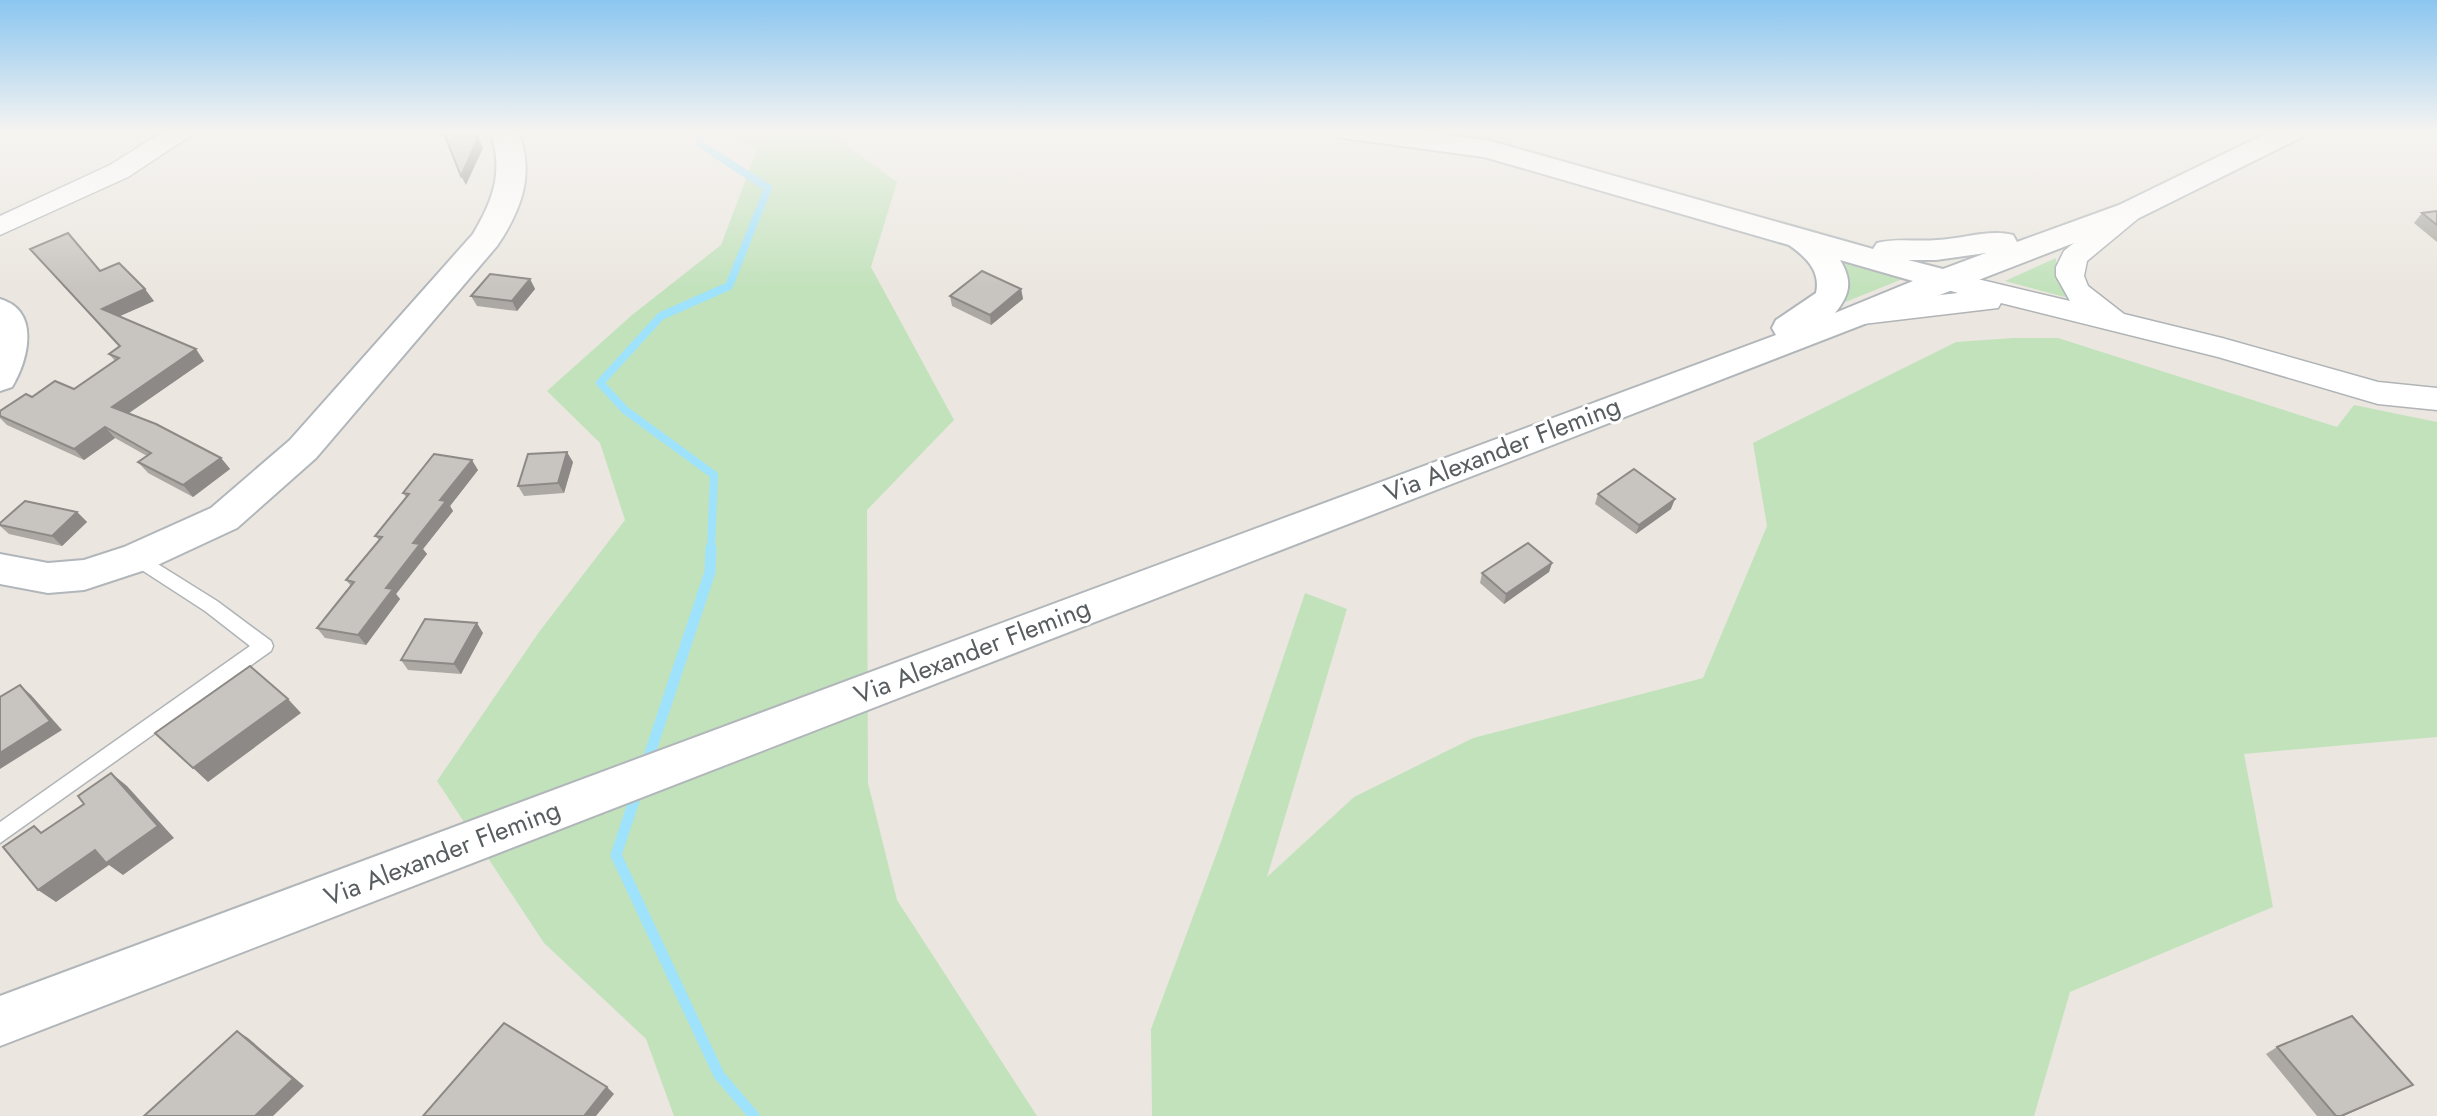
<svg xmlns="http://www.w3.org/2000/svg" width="2437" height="1116" font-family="Jost,sans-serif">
<rect width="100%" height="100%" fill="#ebe7e0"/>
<g fill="#c2e2bc">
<path d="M728 131H827L897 182 871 267 954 420 867 510 868 783 897 900 1037 1116H674L646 1039 544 943 437 781 539 632 625 520 600 443 547 391 632 315 721 245 757 150Z"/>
<path d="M1835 258 1905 278 1843 303 1846 294Z"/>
<path d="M2056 258V268L2072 299 2005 281Z"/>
<path d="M2013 338H2058L2337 427 2354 405 2437 422V737L2244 754 2273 907 2070 992 2034 1116H1152L1151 1029 1222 839 1305 593 1347 609 1267 877 1354 797 1473 738 1703 678 1767 526 1753 443 1956 342Z"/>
</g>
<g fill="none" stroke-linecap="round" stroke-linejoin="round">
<path stroke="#9fe2fb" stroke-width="8" d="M698 131 700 144 768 188 729 286 661 316 600 383 625 410 714 475 711 550"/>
<g stroke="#9fe2fb" stroke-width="11">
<path d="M646 765 710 572 711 548"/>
<path d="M638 789 616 855 719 1075 754 1116"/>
</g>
<defs>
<path id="lane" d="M137 551 217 601 271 641 273 646 271 651 0 843V822L250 646 205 611 131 563 128 558 131 553Z"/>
<g id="street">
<path d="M164 131H194L190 136 128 177 0 235V216L110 165Z"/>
<path d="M2130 203 2140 205 2144 211 2140 217 2087 261 2084 276 2088 286 2124 314 2222 338 2378 382 2437 388V410L2378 404 2218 357 2001 303 1998 308 1863 324 1853 321 1848 314 1853 307 1863 304 1958 293 1934 286 1930 280 1934 274 1944 271 2070 301 2056 276V267L2064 251 2120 205Z"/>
</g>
<g id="secondary">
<path d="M490 131H518C535 173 522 209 497 246L316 458 237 528 151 568 84 590 48 593 0 584V554L48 563 84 560 124 547 211 508 290 440 473 234C494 199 504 170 490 131Z"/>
<path d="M1337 131H1412L1487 140 1873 249 1877 243C1897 238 1917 242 1937 240 1962 239 1989 229 2013 235L2017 242 2119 205 2271 131H2306L2302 137 2141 217 0 1046V996L1776 335 1772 328 1776 320 1816 293C1821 271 1806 257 1789 245L1484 157 1351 139 1341 137ZM1986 253 1943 269 1908 260H1936ZM1840 260 1913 281 1835 313C1850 295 1853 281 1840 260Z"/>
<path d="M0 299C41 311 28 360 12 387L0 391Z"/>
</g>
</defs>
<use href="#lane" stroke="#b0b4b7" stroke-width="3"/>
<use href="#street" stroke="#b0b4b7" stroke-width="3"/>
<use href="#secondary" stroke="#b1b6ba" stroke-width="4"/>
<use href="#lane" fill="#fff" fill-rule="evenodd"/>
<use href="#street" fill="#fff" fill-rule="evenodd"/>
<use href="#secondary" fill="#fff" fill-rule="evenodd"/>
</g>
<g fill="#aca9a4">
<path d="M2437 211V242L2414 223 2422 213Z"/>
<path d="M30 249 100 271 154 301 120 316 204 361 128 413 221 458 230 469 193 497 148 473 138 462 147 456 115 438 84 460 7 425 0 418V411L32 397 74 389 115 361 109 354 119 347Z"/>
<path d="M530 279 535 289 517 311 477 306 471 296Z"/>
<path d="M1021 289 1023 299 991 325 952 306 950 296Z"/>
<path d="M573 462 564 493 524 496 518 486Z"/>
<path d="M478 470 450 506 453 511 423 549 427 554 396 594 400 599 366 645 325 638 317 628 351 586 346 580 379 540 375 536 406 497 403 493Z"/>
<path d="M1598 494 1671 509 1636 534 1595 504Z"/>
<path d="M77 512 87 522 62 546 9 534 0 526V523Z"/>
<path d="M1552 563 1549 572 1504 604 1480 583 1482 573Z"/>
<path d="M483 633 461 674 408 670 401 660Z"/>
<path d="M2277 1047 2400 1091 2343 1116H2317L2266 1054Z"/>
</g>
<g fill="#8c8986">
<path d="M475 131 483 148 466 185 461 176Z"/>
<path d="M530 279 535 289 517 311 512 301Z"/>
<path d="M145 289 154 301 111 320 102 309Z"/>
<path d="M1021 289 1023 299 991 325 990 315Z"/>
<path d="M196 349 204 361 122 418 112 407Z"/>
<path d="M105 427 115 438 84 460 74 449Z"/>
<path d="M567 452 573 462 564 493 558 483Z"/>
<path d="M221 458 230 469 193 497 183 485Z"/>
<path d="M472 460 478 470 450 506 453 511 423 549 427 554 396 594 400 599 366 645 358 635 440 500Z"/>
<path d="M1675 499 1671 509 1636 534 1639 525Z"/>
<path d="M77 512 87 522 62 546 52 536Z"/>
<path d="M1552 563 1549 572 1504 604 1506 594Z"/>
<path d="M477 623 483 633 461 674 454 664Z"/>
<path d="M20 685 31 695 62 730 0 769V753Z"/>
<path d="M288 699 301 713 208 782 193 768Z"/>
<path d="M111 773 127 786 174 838 123 875 109 865 56 902 38 890 95 850Z"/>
<path d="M237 1031 248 1038 304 1086 273 1116H255Z"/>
<path d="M2413 1085 2343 1116H2341Z"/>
<path d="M607 1087 614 1094 596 1116H584Z"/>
</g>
<g fill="#c8c4bf" stroke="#8c8986" stroke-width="2">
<path d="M443 131H475L478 138 461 176Z"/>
<path d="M2437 211V225L2422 213Z"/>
<path d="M68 233 100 271 119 263 145 289 102 309 196 349 112 407 156 424 221 458 183 485 138 462 151 453 105 427 74 449 0 416V411L26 394 32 397 55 381 74 389 119 358 109 354 120 346 30 249Z"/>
<path d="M982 271 1021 289 990 315 950 296Z"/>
<path d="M490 274 530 279 512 301 471 296Z"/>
<path d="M567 452 558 483 518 486 528 454Z"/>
<path d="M434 454 472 460 440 500 446 501 413 543 420 544 386 588 393 589 358 635 317 628 354 582 346 580 382 537 375 536 409 494 403 493Z"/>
<path d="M1634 469 1675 499 1639 525 1598 494Z"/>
<path d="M25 501 77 512 52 536 0 525V523Z"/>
<path d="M1528 543 1552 563 1506 594 1482 573Z"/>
<path d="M425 619 477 623 454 664 401 660Z"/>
<path d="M250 666 288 699 193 768 155 733Z"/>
<path d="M20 685 50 721 0 753V697Z"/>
<path d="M111 773 158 826 106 863 95 850 38 890 3 847 34 826 41 833 84 804 78 796Z"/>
<path d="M2352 1016 2413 1085 2341 1116H2336L2277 1047Z"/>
<path d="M504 1023 607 1087 584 1116H423Z"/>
<path d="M237 1031 293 1079 255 1116H144Z"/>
</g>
<linearGradient id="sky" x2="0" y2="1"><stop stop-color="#8bc6f0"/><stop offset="0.46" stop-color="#f6f4f1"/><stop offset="1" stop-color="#f6f4f1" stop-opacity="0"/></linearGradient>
<rect width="2437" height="287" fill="url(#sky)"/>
<g text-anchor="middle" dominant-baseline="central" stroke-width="6" stroke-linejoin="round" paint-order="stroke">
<g font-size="26" fill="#585d60" stroke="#fff">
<text transform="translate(1502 449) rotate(-21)">Via Alexander Fleming</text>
<text transform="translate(972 651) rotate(-21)">Via Alexander Fleming</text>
<text transform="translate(442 853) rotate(-21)">Via Alexander Fleming</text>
</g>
</g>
</svg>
